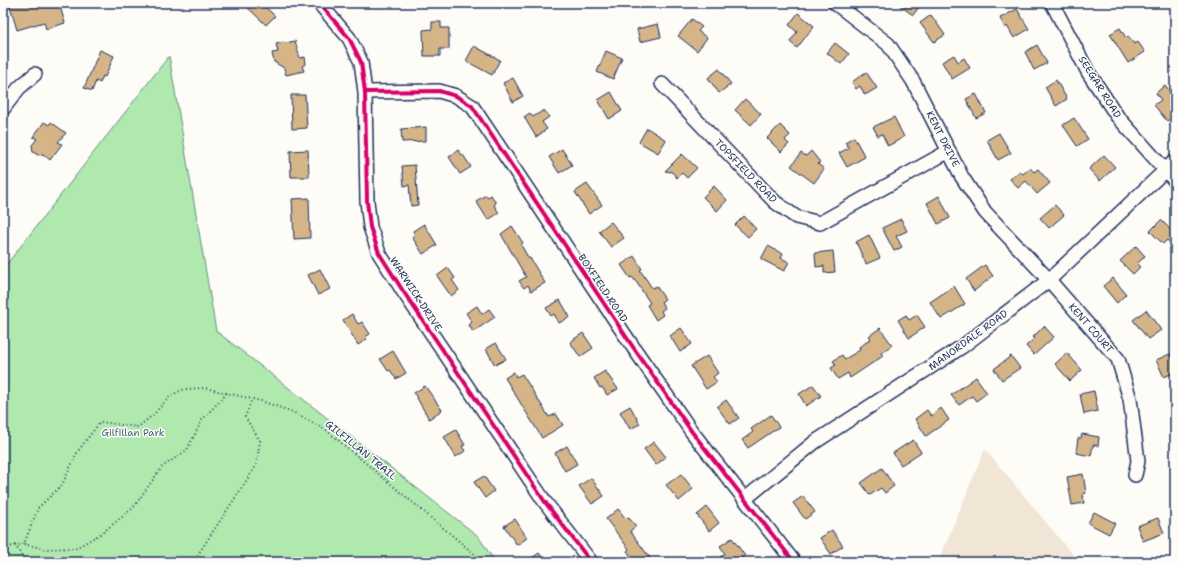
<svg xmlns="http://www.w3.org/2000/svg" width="1178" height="565" font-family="'Shantell Sans',sans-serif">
<rect width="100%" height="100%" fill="#fdfcf7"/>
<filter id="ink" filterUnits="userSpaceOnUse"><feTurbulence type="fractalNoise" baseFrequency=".025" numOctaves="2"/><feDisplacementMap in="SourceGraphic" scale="8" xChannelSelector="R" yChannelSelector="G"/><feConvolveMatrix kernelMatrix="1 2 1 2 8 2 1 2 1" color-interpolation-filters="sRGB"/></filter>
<g filter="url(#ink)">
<path fill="#f1e6d6" d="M985 449 1079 562H938Z"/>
<path fill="#b0e9ae" stroke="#668c86" d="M169 56 216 331 478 536 495 562H3V269Z"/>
<g fill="#d5b488" stroke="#1b2f5e">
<path d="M9 3H59L65 23 46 29 44 22 17 30Z"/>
<path d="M243 3H261L275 16 266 25Z"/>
<path d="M896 3H922L913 15Z"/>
<path d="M1017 9 1029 29 1014 38 1007 26 1005 28 1000 18Z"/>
<path d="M798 13 814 26 797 48 790 42 797 32 789 25Z"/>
<path d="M931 15 945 35 934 42 920 23Z"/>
<path d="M692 19 702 27 698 31 707 38 697 51 678 36Z"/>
<path d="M432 22H441V28H449V49H440V56H424L423 30 432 29Z"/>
<path d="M658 24 661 37 640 42 637 29Z"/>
<path d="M1120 28 1126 38 1128 36 1134 44 1138 42 1145 52 1128 63 1110 34Z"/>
<path d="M295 41 300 58 305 57 306 64 302 66 304 71 286 75 284 68 274 62 272 53 278 52 276 44 284 42 285 43Z"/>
<path d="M835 43 849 54 841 64 827 53Z"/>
<path d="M1037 45 1047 63 1034 70 1025 52Z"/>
<path d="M474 46 500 60 492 75 466 61Z"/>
<path d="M100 50 114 56 105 77 103 76 100 83 96 81 92 91 84 88Z"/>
<path d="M606 51 622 58 613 79 597 72Z"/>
<path d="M954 55 958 62 964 58 970 68 952 79 942 62Z"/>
<path d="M719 69 731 84 719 93 708 78Z"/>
<path d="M866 72 877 88 865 95 860 86 856 89 852 82Z"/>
<path d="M513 78 523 96 513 102 503 83Z"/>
<path d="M1056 80 1067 99 1056 106 1045 87Z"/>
<path d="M1165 85 1175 98V115L1167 121 1154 105 1161 100 1156 93Z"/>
<path d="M611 92 622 111 609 119 598 100Z"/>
<path d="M976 94 986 113 976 118 966 99Z"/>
<path d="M291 95H305L307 128 292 129Z"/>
<path d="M745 99 761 114 751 125 735 110Z"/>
<path d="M544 110 549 117 542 122 547 129 536 137 524 117 530 113 533 117Z"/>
<path d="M894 117 904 137 888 146 882 134 878 136 873 127Z"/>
<path d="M1074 118 1088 139 1077 146 1063 125Z"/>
<path d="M44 122 49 125 51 122 66 133 58 142 62 144 50 160 43 154 38 155 33 152 32 145 37 139 33 137Z"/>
<path d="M780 125 790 135 785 140 789 144 781 152 767 138Z"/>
<path d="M426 127V141L402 142 401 129Z"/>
<path d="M647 128 666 140 658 153 639 142Z"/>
<path d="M999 133 1011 153 998 160 987 140Z"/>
<path d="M854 137 865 157 847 167 839 153 849 148 845 142Z"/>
<path d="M562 149 572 165 559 173 549 157Z"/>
<path d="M308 150 309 177H291L290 151Z"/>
<path d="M458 150 462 155H463L471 167 460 174 449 157Z"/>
<path d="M811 151 820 162 818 164 824 169 814 183 791 166 801 153 806 156Z"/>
<path d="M682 154 697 168 687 178 682 173 677 178 672 172 665 171Z"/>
<path d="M1104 155 1115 167 1100 181 1089 169Z"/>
<path d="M415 165 418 205 411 206 409 185 404 186 402 166Z"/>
<path d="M1030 168 1034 172 1038 169 1050 183 1037 194 1026 181 1018 188 1010 179 1020 171 1023 174Z"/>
<path d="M587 184 602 205 589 214 575 192Z"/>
<path d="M714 186 727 200 717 211 703 197Z"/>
<path d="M486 195 488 197 491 195 496 203 494 205 499 213 488 220 476 201Z"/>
<path d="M939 196 950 218 938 224 927 203Z"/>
<path d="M309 198 310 238 294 239 292 199Z"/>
<path d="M1055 205 1064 215 1049 228 1040 218Z"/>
<path d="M744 216 756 229 748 237 735 225Z"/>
<path d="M901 219 907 231 896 236 902 247 894 251 882 228Z"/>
<path d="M1161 220 1175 234V248L1167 240 1163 244 1150 231Z"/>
<path d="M611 222 624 238 611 247 599 231Z"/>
<path d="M424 224 437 245 423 254 412 237 415 235 413 231Z"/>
<path d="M512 226 523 243 521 245 529 259 530 258 545 283 531 291 528 285 524 288 519 281 526 277 501 234Z"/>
<path d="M869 235 880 258 866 264 856 242Z"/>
<path d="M768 246 783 254 781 258 789 262 784 271 761 259Z"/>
<path d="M1136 246 1145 256 1137 264 1140 267 1133 274 1120 261Z"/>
<path d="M833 251 835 272 824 273V266L816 267 815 253Z"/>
<path d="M634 256 642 269 640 270 652 288 656 286 665 299 661 302 665 308 661 311 663 315 656 320 647 305 650 303 637 283 632 277 630 278 621 265Z"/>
<path d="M985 265 993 276 974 291 966 279Z"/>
<path d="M448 268 455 278 452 280 459 290 451 296 437 276Z"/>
<path d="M320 269 330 289 318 295 308 275Z"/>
<path d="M1113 278 1126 294 1117 303 1103 286Z"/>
<path d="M954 286 965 304 941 319 930 302Z"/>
<path d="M560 300 570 317 559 323 554 314 551 316 546 308Z"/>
<path d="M477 306 482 314 489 309 495 317 473 332 469 325 472 322 466 313Z"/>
<path d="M1146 310 1161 330 1148 339 1133 320Z"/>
<path d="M352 314 358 324 362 322 370 334 365 337 367 339 358 345 343 320Z"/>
<path d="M906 315 909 320 917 315 925 327 909 338 898 320Z"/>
<path d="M1044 326 1054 337 1034 355 1026 346 1035 338 1033 337Z"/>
<path d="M681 328 692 344 680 352 670 336Z"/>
<path d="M880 328 892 345 881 353 883 356 850 378 848 373 838 379 831 368 836 365 833 361 842 355 845 359 860 350 859 347 871 339 869 336Z"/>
<path d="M583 333 593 348 580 357 570 342Z"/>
<path d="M496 343 506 359 495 365 486 349Z"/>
<path d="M393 351 406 373 396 379 390 370 388 371 380 359Z"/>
<path d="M1067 353 1082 370 1070 381 1055 364Z"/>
<path d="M1170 354 1175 365V372L1164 377 1156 360Z"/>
<path d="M707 356 718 373 713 377 717 382 706 389 691 366Z"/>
<path d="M1011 356 1020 368 1002 380 994 369Z"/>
<path d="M605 371 618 389 607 395 602 387 600 388 594 378Z"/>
<path d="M514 372 516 377 522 374 549 417 556 414 563 425 542 438 505 378Z"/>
<path d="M976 377 987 393 976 401 972 396 959 405 951 395Z"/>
<path d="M813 385 821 396 806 406 799 394Z"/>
<path d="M425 386 442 410 429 419 414 393Z"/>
<path d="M1094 391 1098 411 1084 414 1080 394Z"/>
<path d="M726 400 739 418 730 424 717 407Z"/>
<path d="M630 406 640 424 630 429 620 412Z"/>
<path d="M941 408 949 420 926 436 915 419 927 410 931 416Z"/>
<path d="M771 415 779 427 748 448 742 440 753 432 751 429Z"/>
<path d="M456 430 465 445 462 446 465 451 456 457 444 437Z"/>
<path d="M1082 434 1099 437 1098 446 1093 445 1091 456 1076 453 1078 438H1081Z"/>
<path d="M913 440 921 452 901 465 893 453Z"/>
<path d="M654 442 666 457 656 465 644 449Z"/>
<path d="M567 446 577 464 565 471 555 453Z"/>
<path d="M882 468 894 486 885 493 881 488 870 495 861 483Z"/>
<path d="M681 474 693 489 679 501 666 485Z"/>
<path d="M1083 474 1086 493 1083 494 1084 503 1072 505 1067 477Z"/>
<path d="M484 476 494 491 485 498 474 482Z"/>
<path d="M591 478 604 496 592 504 579 486Z"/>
<path d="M803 496 815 512 805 519 793 503Z"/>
<path d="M707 507 719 523 709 531 697 515Z"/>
<path d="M618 509 626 519 628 517 636 526 630 531 650 558 644 562H635L627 551 629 549 606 519Z"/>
<path d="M1094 512 1115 523 1109 534 1088 523Z"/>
<path d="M1158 518 1164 533 1143 541 1137 526Z"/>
<path d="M515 519 527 538 517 545 504 526Z"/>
<path d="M832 530 843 546 831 554 820 538Z"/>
<path d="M732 538 745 556 737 562H724L720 557 725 554 720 546Z"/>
<path d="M539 553 546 562H526Z"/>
</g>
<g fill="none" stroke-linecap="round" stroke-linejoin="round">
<defs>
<g id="minor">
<path d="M319 3 349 38 361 62 365 92 367 201 370 227 379 253 403 291 545 502 591 562"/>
<path d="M835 3 888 44 913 81 962 177 985 212 1049 280 1118 359 1130 399 1138 461 1135 475"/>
<path d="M1052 3 1088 72 1117 116 1175 181"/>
<path d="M662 84 775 202 796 217 820 223 949 151"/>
<path d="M365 92 439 91 456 96 472 106 633 347 692 432 794 562"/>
<path d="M3 109 19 88 35 74"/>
<path d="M745 499 815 442 963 346 1049 280 1175 161"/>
</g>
</defs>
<use href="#minor" stroke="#1b2f5e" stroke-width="16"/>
<g stroke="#1b2f5e" stroke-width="2" stroke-dasharray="1 3" stroke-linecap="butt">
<path d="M24 544 45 549 76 548 102 533 133 508 162 467 187 450 202 420 227 393"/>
<path d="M15 545 26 562"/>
<path d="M3 548 24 544 38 508 62 485 78 451 100 422 138 427 153 415 170 396 184 389 205 388 261 401 293 412 326 430 484 562"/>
<path d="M193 562 256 466 260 441 245 417 252 399"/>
</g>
<use href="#minor" stroke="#fdfcf7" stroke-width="13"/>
<defs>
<g id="cycleway">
<path d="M319 3 349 38 361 62 365 92 367 201 370 227 379 253 403 291 545 502 591 562"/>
<path d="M365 92 439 91 456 96 472 106 633 347 692 432 794 562"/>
</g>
</defs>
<use href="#cycleway" stroke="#fdfcf7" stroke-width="6"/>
<use href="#cycleway" stroke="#d6006c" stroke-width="4"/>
</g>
</g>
<g text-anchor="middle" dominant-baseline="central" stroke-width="3" stroke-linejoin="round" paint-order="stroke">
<g font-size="10" fill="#1b2f5e" stroke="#fdfcf7">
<text transform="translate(1100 87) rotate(58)">SEEGAR ROAD</text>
<text transform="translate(943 139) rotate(63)">KENT DRIVE</text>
<text transform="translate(746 171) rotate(46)">TOPSFIELD ROAD</text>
<text transform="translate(603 288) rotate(56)">BOXFIELD ROAD</text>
<text transform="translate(416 294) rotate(57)">WARWICK DRIVE</text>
<text transform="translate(1091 328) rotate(49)">KENT COURT</text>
<text transform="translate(968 340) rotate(-36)">MANORDALE ROAD</text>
<text transform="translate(361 450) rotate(39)">GILFILLAN TRAIL</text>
</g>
<g font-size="10" fill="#405e72" stroke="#fdfcf7">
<text x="133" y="432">Gilfillan Park</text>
</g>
</g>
<rect width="1178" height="565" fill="none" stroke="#fdfcf7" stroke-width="16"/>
<rect x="8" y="8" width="1162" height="549" fill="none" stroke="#1b2f5e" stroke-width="1.5" filter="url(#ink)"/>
</svg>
